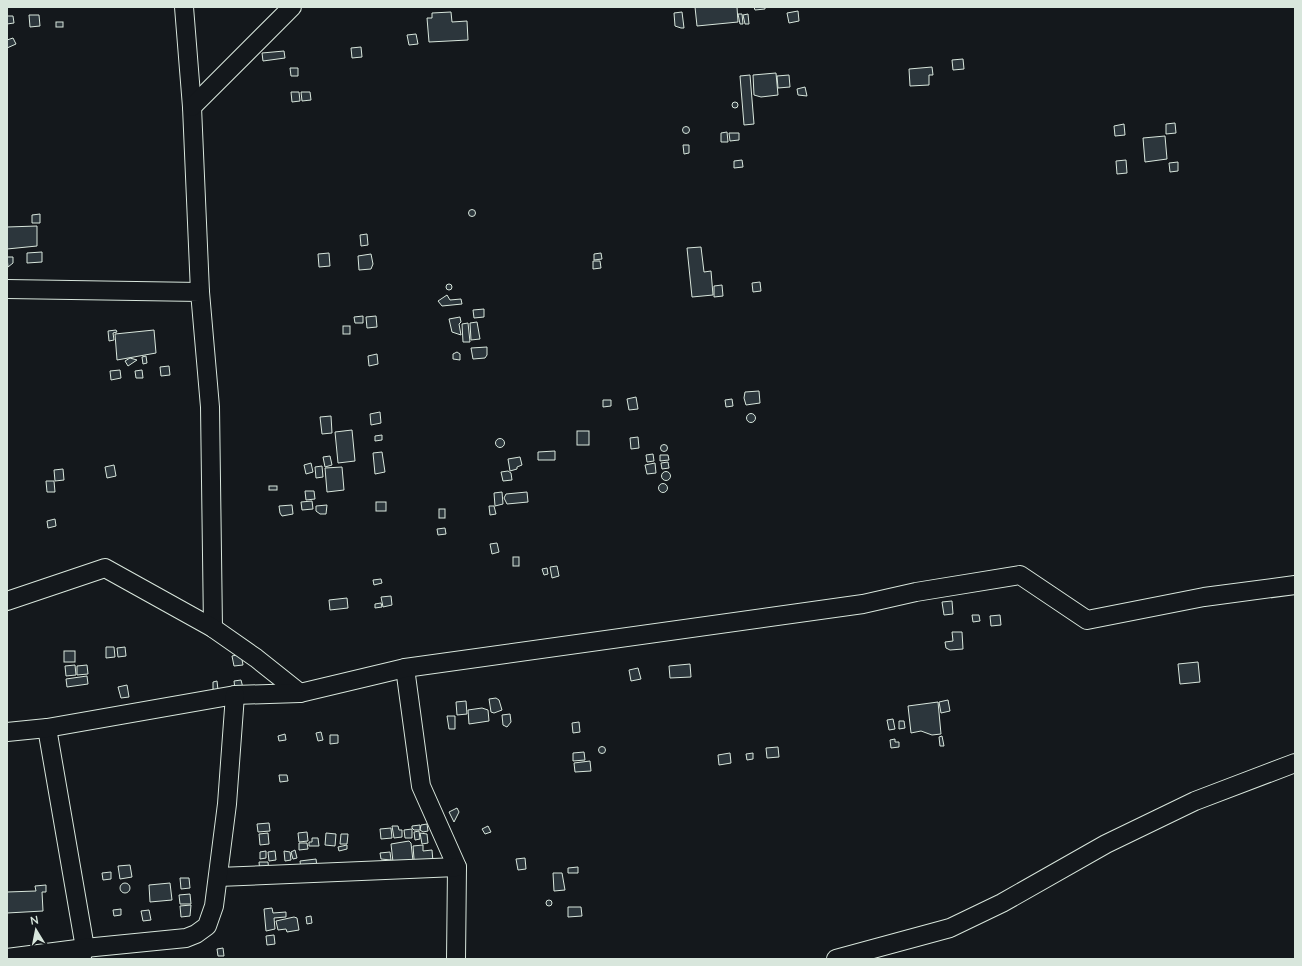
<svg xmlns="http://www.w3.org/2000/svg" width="1302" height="966" font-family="'Nunito Sans',sans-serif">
<rect width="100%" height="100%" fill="#14181c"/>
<g fill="#2c363c" stroke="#d8e6dc">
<path d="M695 7H737L738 22 697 26Z"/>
<path d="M754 7H765V9L755 10Z"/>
<path d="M798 11 799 21 789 23 787 13Z"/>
<path d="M451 12 452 22 467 21 468 40 429 42 427 18H432V13Z"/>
<path d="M682 12 684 28H681L675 26 674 13Z"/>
<path d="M738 14H742L743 24H740Z"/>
<path d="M748 14 749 24H745L743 15Z"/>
<path d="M29 15H39L40 26 30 27Z"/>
<path d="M7 16H13L14 23 7 24Z"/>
<rect x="56" y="22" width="7" height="5"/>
<path d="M416 34 418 44 409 45 407 35Z"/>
<path d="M13 38 16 44 7 48V40Z"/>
<path d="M361 47 362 57 352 58 351 48Z"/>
<path d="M284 51 285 58 263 61 262 53Z"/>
<path d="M963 59 964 69 953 70 952 60Z"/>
<path d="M932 67 933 75H929V85L910 86 909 69Z"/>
<path d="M290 68H298V76H291Z"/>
<path d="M776 73 778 95 761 97 754 95 753 75Z"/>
<path d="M750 75 754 124 744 125 740 76Z"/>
<path d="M789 75 790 87 778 88 777 76Z"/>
<path d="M805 87 807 96 798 95 797 89Z"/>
<path d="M291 92H299L300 101 292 102Z"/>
<path d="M301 92H310L311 100 302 101Z"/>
<circle cx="735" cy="105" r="3"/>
<path d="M1175 123 1176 133 1166 134V124Z"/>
<path d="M1124 124 1125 135 1115 136 1114 126Z"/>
<circle cx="686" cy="130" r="3.5"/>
<path d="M727 132 728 142H721V133Z"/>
<path d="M729 133H739V140L730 141Z"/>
<path d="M1165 136 1167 159 1145 162 1143 138Z"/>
<path d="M683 145H689V153L684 154Z"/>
<path d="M742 160 743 167 734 168V161Z"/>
<path d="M1126 160 1127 173 1117 174 1116 161Z"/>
<path d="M1178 162V171L1170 172 1169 163Z"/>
<circle cx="472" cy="213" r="3.5"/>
<path d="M40 214V223H32V215Z"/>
<path d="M37 226V246L7 249V227Z"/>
<path d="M367 234 368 245 361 246 360 235Z"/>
<path d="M701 247 704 272 711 271 713 295 692 297 687 248Z"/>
<path d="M42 252V262L27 263V253Z"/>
<path d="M329 253 330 266 319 267 318 254Z"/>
<path d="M601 253 602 259 594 260V254Z"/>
<path d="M371 254 373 264 371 269 359 270 358 256Z"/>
<path d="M7 257H13V263L8 267Z"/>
<path d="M593 261H600L601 268 593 269Z"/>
<path d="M760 282 761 291 753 292 752 283Z"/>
<circle cx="449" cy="287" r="3"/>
<path d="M722 285 723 296 714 297V286Z"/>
<path d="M447 295 450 300 461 299 462 304 442 306 438 301Z"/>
<path d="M484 309V317L474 318 473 310Z"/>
<path d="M363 316V323H355L354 317Z"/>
<path d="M376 316 377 327 367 328 366 317Z"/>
<path d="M460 317 461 322 459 324 461 335 452 332 449 319Z"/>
<path d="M477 322 480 339 471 340 470 323Z"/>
<path d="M468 323 470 342H463L462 324Z"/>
<rect x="343" y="326" width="7" height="8"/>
<path d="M116 330 117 332 113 333 114 340 109 341 108 331Z"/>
<path d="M154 330 156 353 117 360 115 334Z"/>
<path d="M487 347V355L485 358 473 359 471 348Z"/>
<path d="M457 352 460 354V360L453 359V354Z"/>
<path d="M377 354 378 364 369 366 368 356Z"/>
<path d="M146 356 147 363 143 364 142 357Z"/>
<path d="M130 358 137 360 128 366 125 361Z"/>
<path d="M169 366 170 375 161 376 160 367Z"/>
<path d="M120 370 121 378 111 380 110 371Z"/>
<path d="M142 370 143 378H136L135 371Z"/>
<path d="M759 391 760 403 746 405 744 398 745 392Z"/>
<path d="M636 397 638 409 629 410 627 399Z"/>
<path d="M732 399 733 406 726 407 725 400Z"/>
<path d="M603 400H611V406L603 407Z"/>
<path d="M380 412 381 423 371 425 370 414Z"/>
<circle cx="751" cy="418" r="4.5"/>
<path d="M331 416 332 433 322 434 320 417Z"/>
<path d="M352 430 355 461 338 463 335 432Z"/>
<rect x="577" y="431" width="12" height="14"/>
<path d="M382 435V440L375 441V436Z"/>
<path d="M638 437 639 448 631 449 630 438Z"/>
<circle cx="500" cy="443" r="4.5"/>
<circle cx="664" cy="448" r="3.5"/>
<path d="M555 451V460H538V452Z"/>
<path d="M382 452 385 472 375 474 373 453Z"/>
<path d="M653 454 654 461 647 462 646 455Z"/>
<path d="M660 455H668L669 460 660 461Z"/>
<path d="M330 456 332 465 325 467 323 457Z"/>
<path d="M520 457 522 465 517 467V469L510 471 508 459Z"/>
<path d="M668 462 669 468 662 469 661 463Z"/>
<path d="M311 463 313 472 306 474 304 465Z"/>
<path d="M655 463 656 473 647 474 645 465Z"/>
<path d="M114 465 116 476 107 478 105 467Z"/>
<path d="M322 466 323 477 316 478 315 467Z"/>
<path d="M342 467 344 490 327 492 325 468Z"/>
<path d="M63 469 64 480 55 481 54 470Z"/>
<path d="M508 471 511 473 512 480 503 481 501 472Z"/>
<circle cx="666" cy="476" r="4.5"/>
<path d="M46 481H54L55 492H47Z"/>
<circle cx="663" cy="488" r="4.5"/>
<rect x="269" y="486" width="8" height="4"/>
<path d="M305 491H314L315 499 306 500Z"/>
<path d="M502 492 503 504 495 506 494 493Z"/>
<path d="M527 492 528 502 507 504 504 498 506 494Z"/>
<path d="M312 501 313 509 302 510 301 502Z"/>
<rect x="376" y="502" width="10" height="9"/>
<path d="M292 505 293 514 282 516 280 513 279 506Z"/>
<path d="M327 505 326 514H320L316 511V506Z"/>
<path d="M489 506H494L496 514 490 515Z"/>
<rect x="439" y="509" width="6" height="9"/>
<path d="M55 519 56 526 48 528 47 521Z"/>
<path d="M445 528 446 534 438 535 437 529Z"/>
<path d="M497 543 499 552 492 554 490 544Z"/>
<rect x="513" y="557" width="6" height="9"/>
<path d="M557 566 559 576 552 578 550 567Z"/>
<path d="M547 568 548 574 544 575 542 569Z"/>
<path d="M381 579 382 583 374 585 373 580Z"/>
<path d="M391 596 392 605 383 607 381 597Z"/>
<path d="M347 598 348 608 330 610 329 600Z"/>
<path d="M952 601 953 614 944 615 942 602Z"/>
<path d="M381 603 382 607 375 608V604Z"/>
<path d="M972 615H979L980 621 973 622Z"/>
<path d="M1000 615 1001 625 991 626 990 616Z"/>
<path d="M952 632H962L963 649 950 650 946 648 945 642 953 641Z"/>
<path d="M106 647H114L115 657 106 658Z"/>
<path d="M125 647 126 656 118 657 117 648Z"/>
<rect x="64" y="651" width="11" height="11"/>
<path d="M241 654 243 665 234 666 232 656Z"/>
<path d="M1198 662 1200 682 1180 684 1178 664Z"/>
<path d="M690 664 691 677 670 678 669 666Z"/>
<path d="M75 665 76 675 66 676 65 666Z"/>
<path d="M87 665 88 674 77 675V666Z"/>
<path d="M638 668 641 679 631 681 629 670Z"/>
<path d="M87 676 88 684 67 687 66 679Z"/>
<path d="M241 680 243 688 235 689 234 681Z"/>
<path d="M217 681 218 690H215L213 689V682Z"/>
<path d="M127 685 129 697 121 698 118 687Z"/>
<path d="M496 698 499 700 502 710 494 713 491 712 489 699Z"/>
<path d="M948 700 950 711 941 713 939 702Z"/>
<path d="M466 701 467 714 457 715 456 702Z"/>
<path d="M938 702 941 734 932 735 921 731 911 733 908 706Z"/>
<path d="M482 708 488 710 489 721 469 724 468 710Z"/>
<path d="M510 714 511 722 507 727 503 725 502 715Z"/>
<path d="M447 716H455V729H449Z"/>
<path d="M893 719 895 729 889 730 887 720Z"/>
<path d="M899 721H904L905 728 899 729Z"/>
<path d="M579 722 580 732 573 733 572 723Z"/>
<path d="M321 732 323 740 318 741 316 733Z"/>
<path d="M285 734 286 740 279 741 278 736Z"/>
<path d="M330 735H338V743L330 744Z"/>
<path d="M942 736 944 746H940L939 737Z"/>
<path d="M895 739V742H899V747L891 748 890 740Z"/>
<circle cx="602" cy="750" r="3.5"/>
<path d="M778 747 779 757 767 758 766 748Z"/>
<path d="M584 752 585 760 573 761V753Z"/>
<path d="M730 753 731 763 719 765 718 755Z"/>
<path d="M753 753V759L747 760 746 754Z"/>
<path d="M590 761 591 771 575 772 574 763Z"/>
<path d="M279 775H287L288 781 280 782Z"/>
<path d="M457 808 459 812 454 822 449 812Z"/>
<path d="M269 823 270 831 258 832 257 824Z"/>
<path d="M427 824 428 831 423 832 420 830 421 825Z"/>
<path d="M420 825V830H414L412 828V826Z"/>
<path d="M392 826H398L399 830H402V837L394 838Z"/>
<path d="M488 826 491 832 485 834 482 829Z"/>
<path d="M391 828 392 838 381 839 380 829Z"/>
<path d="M412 829V838H405L404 830Z"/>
<path d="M419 831 420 839 415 840 414 832Z"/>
<path d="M307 832 308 841 299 842 298 833Z"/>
<path d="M268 833 269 844 260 845 259 834Z"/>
<path d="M326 833 336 834 335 846 325 845Z"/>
<path d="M420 833 427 834 428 843 422 844Z"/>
<path d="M341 834H348L347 844H340Z"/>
<path d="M312 838H318L319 846H309V842H312Z"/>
<path d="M409 841 411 843 413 861 393 862 391 844Z"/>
<path d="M299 843H307L308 849 299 850Z"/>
<path d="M347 845V849L339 851 338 847Z"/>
<path d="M423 845V851L432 850 433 862 413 861 414 859 413 846Z"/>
<path d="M295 850 297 858 293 859 291 852Z"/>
<path d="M266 851V858L260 859V852Z"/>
<path d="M275 851 276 860 269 861 268 852Z"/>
<path d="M284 851 290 852 291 860 285 861Z"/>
<path d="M390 852 391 860 381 859 380 853Z"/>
<path d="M525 858 526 869 518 870 516 859Z"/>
<path d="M316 859 317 867 301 869 300 861Z"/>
<path d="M259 862H268L269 872 260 873Z"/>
<path d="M130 865 132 877 120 879 118 866Z"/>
<path d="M578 867V873H568V868Z"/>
<path d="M111 872V879L103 880 102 873Z"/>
<path d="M553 873H562L565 890 554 891Z"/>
<path d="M180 878H189L190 888 181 889Z"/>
<circle cx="125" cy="888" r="5"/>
<path d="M170 883 172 900 150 902 149 885Z"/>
<path d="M46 885V892H42L43 911 7 913V892L36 891 35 886Z"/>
<path d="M190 894 191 904H180L179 895Z"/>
<circle cx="549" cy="903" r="3"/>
<path d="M191 905 190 916 181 917 180 906Z"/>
<path d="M568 907H581L582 916 568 917Z"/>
<path d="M272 908 273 913 286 912V917L274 918 275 929 266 931 264 909Z"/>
<path d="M121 909V915L114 916 113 910Z"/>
<path d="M149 910 151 920 143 921 141 911Z"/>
<path d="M311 916 312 923 307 924 306 917Z"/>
<path d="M294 917 297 918 299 930 287 932 286 929 278 930 276 921Z"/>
<path d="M274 935 275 944 267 945 266 936Z"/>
<path d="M223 948 224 956H218L217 949Z"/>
</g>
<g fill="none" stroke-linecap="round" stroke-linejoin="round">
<defs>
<g id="minor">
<path d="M184 7 192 107 200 292"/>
<path d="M192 107 292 7"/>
<path d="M7 289 200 292 210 407 213 628"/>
<path d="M7 601 105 568 213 628 256 658 300 693"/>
<path d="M405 668 421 786 457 867 456 959"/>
<path d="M47 728 85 948 81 958"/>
<path d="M7 732 47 728 235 695 300 693 405 668 863 604 916 592 1020 575 1087 620 1204 597 1295 585"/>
<path d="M218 877 457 867"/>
<path d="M7 958 85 948 186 938 196 934 207 926 214 906 227 804 235 695"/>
<path d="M836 959 950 928 1002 903 1106 844 1195 801 1295 763"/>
</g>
</defs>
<use href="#minor" stroke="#d8e6dc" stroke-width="20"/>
<use href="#minor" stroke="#14181c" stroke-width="18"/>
</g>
<rect width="1302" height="966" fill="none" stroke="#d8e6dc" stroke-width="16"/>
<g transform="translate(36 930) rotate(350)" stroke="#14181c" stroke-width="3" paint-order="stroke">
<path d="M0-3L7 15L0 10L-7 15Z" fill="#d8e6dc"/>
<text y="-6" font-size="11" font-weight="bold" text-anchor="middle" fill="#d8e6dc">N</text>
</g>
</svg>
